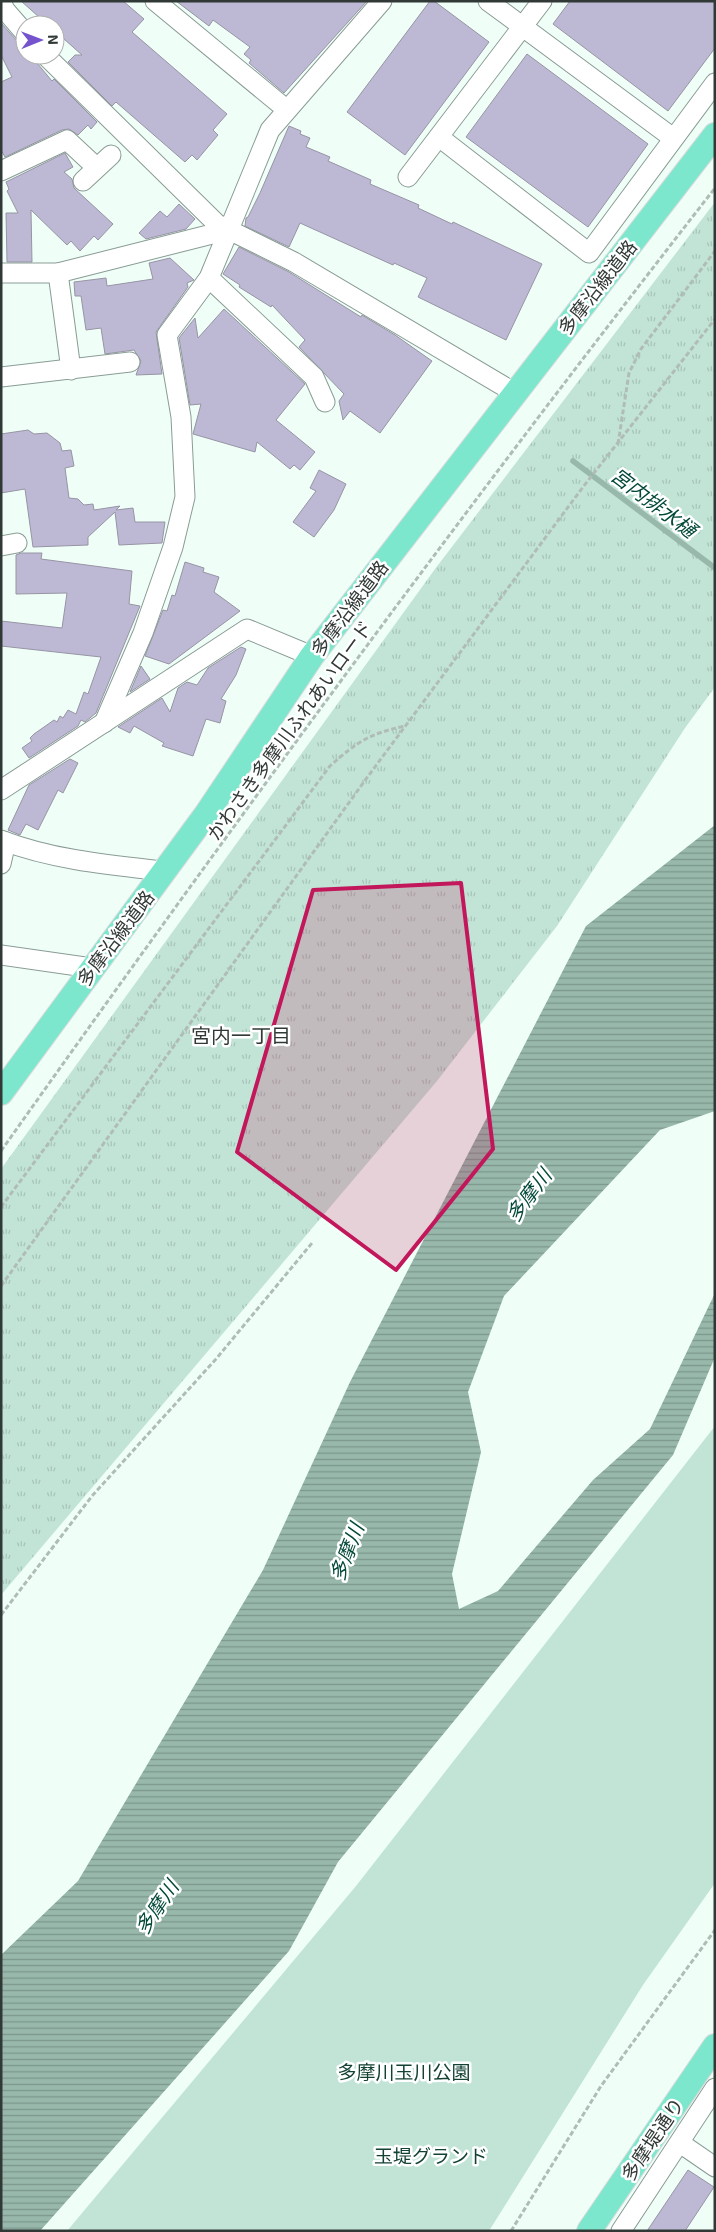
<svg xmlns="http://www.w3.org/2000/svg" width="716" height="2232" font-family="'Exo 2','Noto Sans JP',sans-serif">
<defs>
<pattern id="grass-tufts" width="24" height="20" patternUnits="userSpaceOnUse" patternTransform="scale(1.25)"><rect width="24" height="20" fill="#c2e4d7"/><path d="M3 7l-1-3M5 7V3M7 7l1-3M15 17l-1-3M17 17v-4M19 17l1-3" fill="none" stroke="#a7c4b9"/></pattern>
<pattern id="water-rules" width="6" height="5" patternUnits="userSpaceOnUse" patternTransform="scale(1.25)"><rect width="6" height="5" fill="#97b8ab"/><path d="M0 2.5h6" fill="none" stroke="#7c978c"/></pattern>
</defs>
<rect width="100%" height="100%" fill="#effff8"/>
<path fill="url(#grass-tufts)" d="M715 202V687L685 728 557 926 437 1081 1 1595V1169L435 569Z"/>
<path fill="#c2e4d7" d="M715 1426V1883L643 1985 489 2231H67L356 1886Z"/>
<path fill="url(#water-rules)" d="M715 825V1111L660 1130 504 1296 468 1392 481 1452 452 1574 459 1609 498 1591 593 1480 650 1429 715 1293V1357L673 1455 338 1862 289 1951 40 2231H1V1955L78 1881 263 1570 350 1382 586 926Z"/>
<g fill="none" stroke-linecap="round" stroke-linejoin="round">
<path stroke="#97b8ab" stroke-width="5.5" d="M573 461 715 568"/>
</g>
<g fill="#bdb9d5" stroke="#9794a4">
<path d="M21 1H123L144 19 132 32 227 114 213 130 218 135 197 160 192 155 185 162 116 102 112 106 68 62 75 55H82L55 31V25H48Z"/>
<path d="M176 1H367L284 93 249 63 251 60 244 54 250 47 213 20 209 26Z"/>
<path d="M430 1H434L489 42 405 155 347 112Z"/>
<path d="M570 1H715V48L668 111 553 24Z"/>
<path d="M1 23 17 41 25 44V55H34L37 63 52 81 54 79 97 122 91 129 88 125 78 135 69 129 62 130 5 157 1 150V82L12 77 1 55Z"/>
<path d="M527 54 648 144 588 227 466 137Z"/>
<path d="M289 126 301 131 300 134 310 138 306 147 330 157 328 161 371 180 370 184 419 205 418 208 452 224 453 222 542 264 506 340 418 297 427 278 394 263 393 265 300 223 289 247 245 226 246 218 248 217 260 193Z"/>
<path d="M65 153 73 167 64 172 72 179 74 188 113 224 98 240 94 236 80 251 71 241 67 245 31 210 32 262H7L6 213H18L7 191 9 189 6 182Z"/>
<path d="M179 204 195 219 186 229 146 239 139 233 160 211 167 217Z"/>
<path d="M239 247 289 272 361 317 362 315 395 335 432 361 380 433 350 411 343 420 339 401 344 394 299 347 305 340 272 305 271 307 239 287 240 285 223 274Z"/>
<path d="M170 258 194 280 187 283 188 287 156 332 162 374 136 375 141 361 134 350 105 354 101 328 86 330 81 296H75L74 282 106 278 107 286 153 279 149 263Z"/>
<path d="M224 309 305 384 276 420 315 452 300 470 294 465 290 469 257 442 255 452 193 434 201 404 190 405 179 338 195 318 198 338Z"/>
<path d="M28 430 34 434 47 433 60 443 62 451 71 450 74 466 65 468 69 498 78 499 84 505 93 504 94 510 120 506 116 510 133 508 135 522H165L162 543 119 545 115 512 88 537V545L33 547 25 489 1 493V434Z"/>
<path d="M319 470 346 484 334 510 314 537 293 522 316 491 310 488Z"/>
<path d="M21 553H42L41 559 132 571 129 604 140 606 96 713 85 722 81 720 78 726 29 758 22 748 32 741 30 738 34 734 54 720 57 722 60 716 63 718 68 710 76 714 84 692 88 694 101 657 1 646V621L62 628 67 593 16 594V555Z"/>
<path d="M185 562 204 568 203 572 219 577 214 592 240 611 169 664 145 656 163 610 167 611 172 595 175 596Z"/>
<path d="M241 647 246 649 236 675 221 699 226 701 220 723 206 719 193 756 162 746 164 743 134 726 130 733 118 727 162 698 170 712 178 688 187 682 197 685 208 668Z"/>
<path d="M141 666 150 679 130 692Z"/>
<path d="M70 759 78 763 63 793 58 790 38 830 26 824 20 835 8 830 29 785Z"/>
<path d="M688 2170 714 2187 685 2231H647Z"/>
</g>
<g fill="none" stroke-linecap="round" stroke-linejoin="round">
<defs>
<g id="minor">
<path d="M1 1 5 10 25 33"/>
<path d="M155 1 286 109"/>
<path d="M488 1 673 138"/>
<path d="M45 55 217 224 294 262 515 393"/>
<path d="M439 137 589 253 715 83"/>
<path d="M1 171 67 140 96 167"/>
<path d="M408 177 542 1"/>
<path d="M83 181 111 155"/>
<path d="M1 273H58L228 230"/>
<path d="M58 273 71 370"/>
<path d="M209 278 314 377 325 402"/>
<path d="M1 377 130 362"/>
<path d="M1 546 17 543"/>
<path d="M104 723 143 633 173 547 185 497 181 417 167 335 209 278 270 130 382 1"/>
<path d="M1 790 247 629 312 656"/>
<path d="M1 840C53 860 110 865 164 871"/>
<path d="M1 864 6 842"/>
<path d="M1 955 92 968"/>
<path d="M680 2143 715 2167"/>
<path d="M621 2231 715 2088"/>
</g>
<g id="major">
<path d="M1 1093 207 813 312 656 715 135"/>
<path d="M589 2231 715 2046"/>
</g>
</defs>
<use href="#minor" stroke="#8a9c95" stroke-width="21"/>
<use href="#major" stroke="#dadbdb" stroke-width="26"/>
<g stroke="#b0bdb7" stroke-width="3" stroke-dasharray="5 2.5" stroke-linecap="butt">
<path d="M618 444 629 373 641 349 715 251"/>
<path d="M1 1151C232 825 469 503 715 188"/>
<path d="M1 1207 330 766C358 741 369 734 405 726"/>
<path d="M1 1286 366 779 583 487 715 319"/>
<path d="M1 1615 92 1496 216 1359 312 1243"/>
<path d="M511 2231 601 2086 715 1930"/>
</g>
<use href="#minor" stroke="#fff" stroke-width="19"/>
<use href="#major" stroke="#7de7cd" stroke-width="24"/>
</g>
<path fill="#c2185b" fill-opacity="0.2" stroke="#c2185b" stroke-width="4" stroke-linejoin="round" d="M461 883 493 1149 396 1270 237 1152 313 890Z"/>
<g text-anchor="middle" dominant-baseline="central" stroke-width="5" stroke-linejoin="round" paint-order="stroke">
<g font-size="19" fill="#313936" stroke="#fff">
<text transform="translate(597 287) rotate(-52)">多摩沿線道路</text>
<text transform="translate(349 608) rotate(-53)">多摩沿線道路</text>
<text transform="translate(289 730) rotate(-54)">かわさき多摩川ふれあいロード</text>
<text transform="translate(115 938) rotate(-53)">多摩沿線道路</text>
<text transform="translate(652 2139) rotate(-56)">多摩堤通り</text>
</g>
<g font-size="19" fill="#134234" stroke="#fff">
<text x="404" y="2071">多摩川玉川公園</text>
<text x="431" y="2155">玉堤グランド</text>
</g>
<g font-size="20" font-style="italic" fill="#034938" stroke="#fff">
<text transform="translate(654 502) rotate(37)">宮内排水樋</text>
<text transform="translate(528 1195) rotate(-53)">多摩川</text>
<text transform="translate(346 1552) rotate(-69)">多摩川</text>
<text transform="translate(156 1907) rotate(-56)">多摩川</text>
</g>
<g font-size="20" fill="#313936" stroke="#fff">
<text x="241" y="1035">宮内一丁目</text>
</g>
</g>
<rect width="716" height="2232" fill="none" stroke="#313936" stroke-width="5"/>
<g transform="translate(40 40) rotate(89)"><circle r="24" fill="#ffffff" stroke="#adb0af"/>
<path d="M0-4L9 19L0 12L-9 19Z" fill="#7553cd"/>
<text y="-8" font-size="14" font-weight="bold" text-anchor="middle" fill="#313936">N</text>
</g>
</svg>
